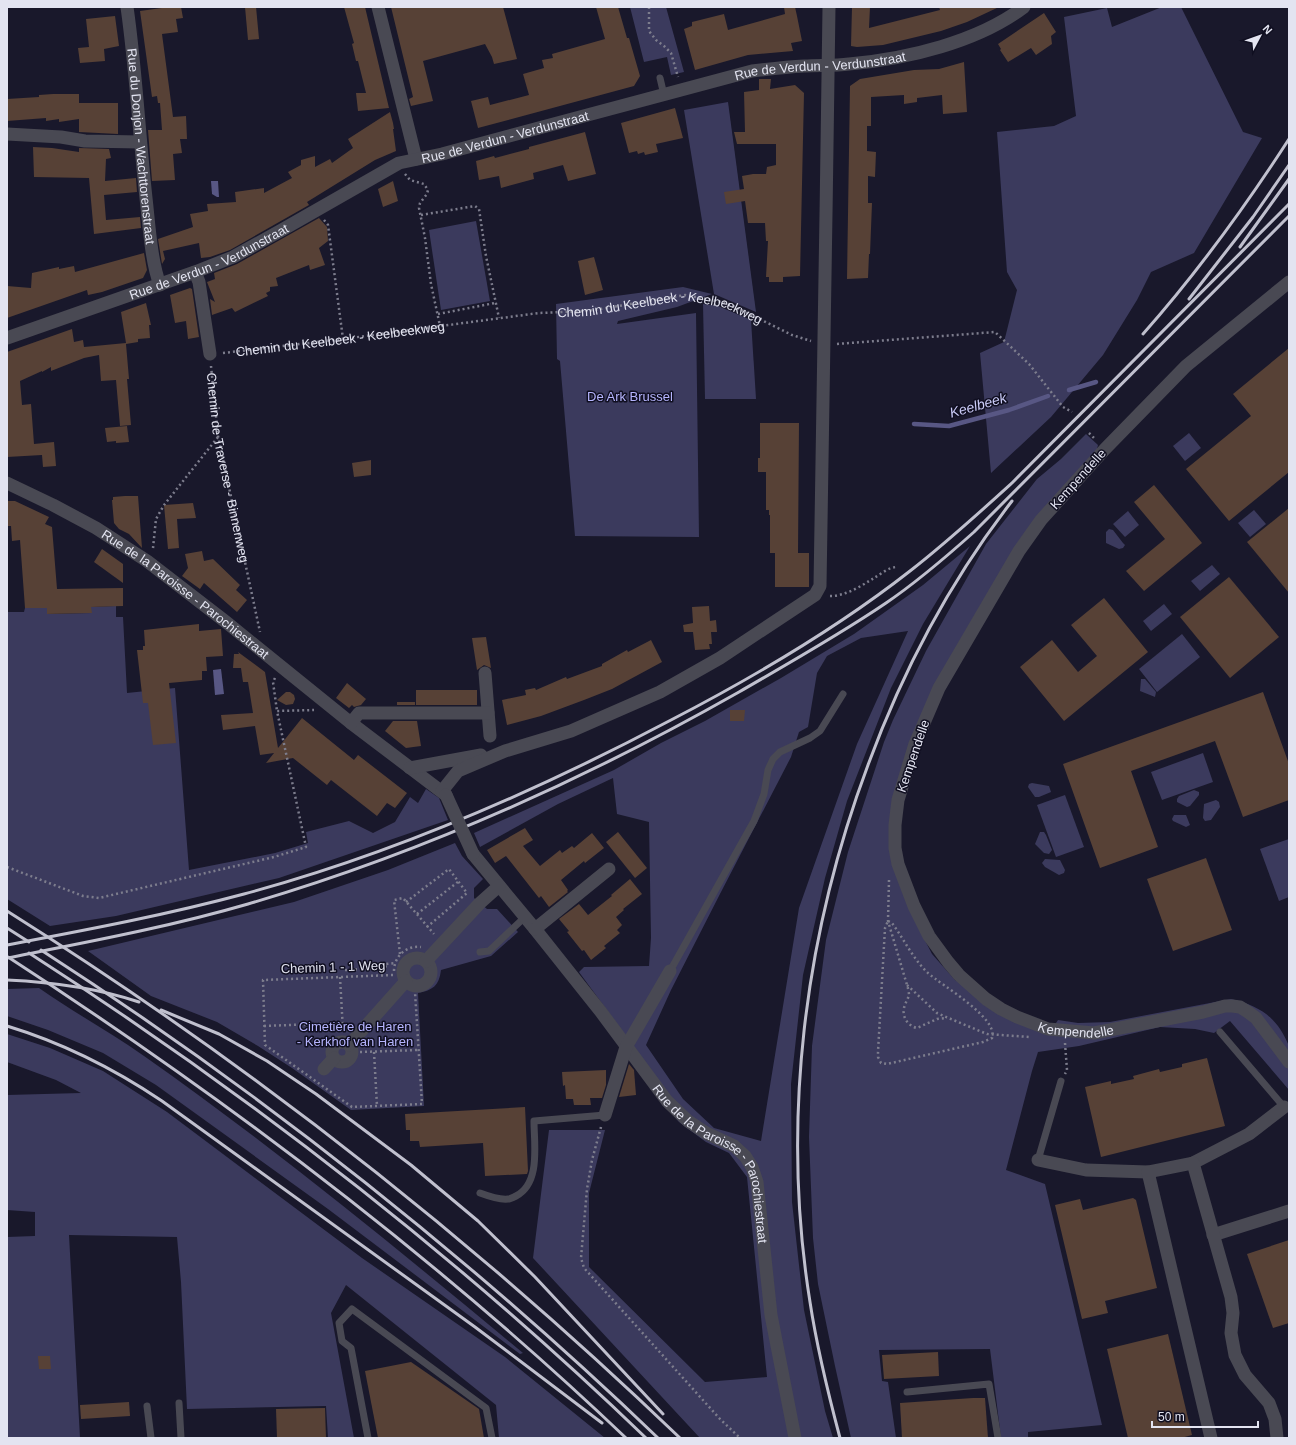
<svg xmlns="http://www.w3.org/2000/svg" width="1296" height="1445" font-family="Helvetica,sans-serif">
<rect width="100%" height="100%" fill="#19182b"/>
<g fill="#3b3a5d" fill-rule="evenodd">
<path d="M630 7H666L684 72 671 75 667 57 644 62Z"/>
<path d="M1162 7H1181L1243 132 1262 138 1194 253 1151 272 1137 300 1103 355 1051 417 991 473 980 353 1004 342 1017 290 1007 272 997 132 1054 126 1076 116 1064 17 1107 8 1112 27Z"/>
<path d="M728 102 756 312 714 294 684 110Z"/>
<path d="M476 221 490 301 441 310 429 230Z"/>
<path d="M683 287 712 294 677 307 618 321 617 324 696 313 699 537 575 536 560 361 557 359 556 304Z"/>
<path d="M703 304 718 306 751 320 756 399H705Z"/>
<path d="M1189 433 1201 448 1185 461 1173 446Z"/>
<path d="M1086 434 1098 445 1095 457 1040 517 930 695 891 844 913 917 932 954 955 980 1050 1032 1058 1020 1078 1023 1110 1022 1231 999C1260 1006 1277 1017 1289 1046V1090L1230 1021 1214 1033 1195 1029 1160 1027 1079 1046 1038 1052 1032 1071 1006 1170 1045 1184 1102 1425 1028 1432V1438H1001L990 1349 879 1350 882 1381 888 1382 896 1438H851L835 1366 818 1284 813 1238 809 1137 812 1046 826 940 848 852 884 742 893 720 926 651 986 544 1037 479 1061 459Z"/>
<path d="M1254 510 1266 524 1250 537 1238 523Z"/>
<path d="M1128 511 1139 525 1125 537 1113 524Z"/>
<path d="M1109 529 1113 530 1123 543 1125 545 1123 548 1119 549 1106 543V532Z"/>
<path d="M970 546 923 624 891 688 847 801 825 878 803 975 791 1084 792 1202 804 1310 825 1411 833 1438H700L533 1258 549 1130H605L589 1193V1267L705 1382 767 1377 747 1177 729 1153 706 1142 679 1122 656 1095 664 1088 579 972 584 967 649 966 651 938 649 822 617 814 613 778 558 804 480 847 474 833 614 770 661 743 705 721 781 678 854 634 923 585ZM908 631 857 744 799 908 761 1141 714 1128 683 1099 646 1045 671 990 721 892 791 757 799 732 808 727 817 673 827 656 861 638Z"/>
<path d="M1212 565 1220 574 1200 591 1191 581Z"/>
<path d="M1164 604 1172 614 1151 631 1143 621Z"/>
<path d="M116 606V617H123L127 693 175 688 189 870 275 853 308 843 306 832 349 821 373 833 395 822 410 797 418 803 426 789 439 798 448 820 279 878 116 916 50 926 7 899V612H24L25 608H47L48 614 91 613V607Z"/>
<path d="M1182 634 1200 657 1157 692 1139 669Z"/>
<path d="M1141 679H1145L1156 692 1155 697 1140 691Z"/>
<path d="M1203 753 1213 782 1162 800 1151 772Z"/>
<path d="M1032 783 1049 786 1051 792 1039 797H1035L1028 787 1029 784Z"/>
<path d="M1194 790 1199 792V795L1190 806 1187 807 1177 802V799L1179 796Z"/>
<path d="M1065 795 1084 847 1056 857 1037 805Z"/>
<path d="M1216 800 1219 802 1220 807 1211 820 1205 821 1203 818 1204 804Z"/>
<path d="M1174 815H1186L1190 825 1186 827 1173 821 1172 819Z"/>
<path d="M1040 832H1044L1046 835 1052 850 1049 854 1044 853 1035 844Z"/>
<path d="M1289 839V897L1279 901 1260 849Z"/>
<path d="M455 843 462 856 483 879 474 888V898L487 909H497L518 932 491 956 441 970C439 986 433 990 418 993L424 1106 351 1110 292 1068 258 1046 217 1022 151 996 88 951 294 902 388 870Z"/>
<path d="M1045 859 1060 860 1065 870 1064 873 1059 875 1045 867 1042 863Z"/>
<path d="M39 988C73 1012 110 1032 144 1056 275 1148 400 1251 523 1353L520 1354 328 1209 156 1085 103 1053 48 1030 7 1016V989Z"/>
<path d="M7 1034 50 1048 103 1071 167 1112 362 1258 505 1357 605 1438H499L496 1405 346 1285 331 1313 354 1438H328L326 1406 187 1409 181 1282 177 1237 69 1235 80 1438H7V1237L35 1236V1212L7 1210V1095L81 1093 56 1080 7 1062Z"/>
</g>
<g fill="#585784">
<path d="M211 181H218L219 197H217L212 194Z"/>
<path d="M221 669 224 694 215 695 213 670Z"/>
</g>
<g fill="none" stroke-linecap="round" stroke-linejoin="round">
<g stroke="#585784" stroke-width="4.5">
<path d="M1069 390 1096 382"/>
<path d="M914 424 949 426 1009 410 1048 396"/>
</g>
</g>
<g fill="#574136">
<path d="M169 7H181L183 18 176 19 178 32 162 34 173 117 186 116 187 139H180L182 153 173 154 175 180 152 181 148 130H162L160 103H158L157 96 152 97 140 11Z"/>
<path d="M245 7H256L259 39 248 40Z"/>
<path d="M344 7H365L389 108 358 111 356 93H366L358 61H356L352 44 354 43Z"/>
<path d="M391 7H503L517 59 494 64 492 57 485 44 423 61 433 101 411 106 409 99 413 97Z"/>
<path d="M596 7H618L627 38H629L640 76 634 86 478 128 471 101 488 97 490 105 529 95 523 74 544 68 542 60 553 58 552 54 605 39Z"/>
<path d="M784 7H795L797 16 802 41 791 43 793 51 748 55 695 70 684 29 692 26V22L724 14 728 30 785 14Z"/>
<path d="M852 7H870L869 28 940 10 939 7H999L967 22 941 31 883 45 857 47 851 46Z"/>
<path d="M1044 13 1056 32 1051 36 1052 44 1036 55 1031 48 1008 62 1000 50 1001 49 998 44Z"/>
<path d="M115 16 119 46 104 49 105 61 80 63 78 48 89 47 86 19Z"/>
<path d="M964 62 967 112 943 114 942 95 917 98V102L904 104V95L871 97V126H867V151L876 152 875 177 868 176V203H872L870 254H869L868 278 847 279 850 86 860 79 914 70 939 69Z"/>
<path d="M759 79H771L770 89 795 85 804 93 800 276 783 277V282H769V277H766L768 241H766L765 223H748L745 201 726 204 724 192 744 189 742 176 753 174H766L767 167 776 165V144H737L734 132H745L744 92 759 90Z"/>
<path d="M53 94H79V103H118V134L79 132V119L59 122V119L46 121V118L7 121V99L39 97V95Z"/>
<path d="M675 108 683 138 656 144 658 152 645 155 644 152 638 154 637 151 629 153 621 123Z"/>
<path d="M390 112 393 123 394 129H393L396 151 375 160 307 202 309 205 230 250 210 257 201 258 199 243 163 251 165 259 162 264 158 239 193 227 190 214 208 211 207 204 236 202 235 192 264 188V193L292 178 288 172 301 165V160L315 156V167L330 159 332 163 353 148 348 139Z"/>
<path d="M585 132 596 174 568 181 563 165 533 173 534 179 501 188 499 176 479 180 476 161 494 156 495 158 529 149V147Z"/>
<path d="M33 147 52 148 79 152V148L109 149 111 158 106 159 105 181 136 178 137 192 104 195 106 220 140 217 141 228 94 234 89 178 34 177Z"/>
<path d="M393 181 398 201 383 207 378 189Z"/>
<path d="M319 218 327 227 328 241 319 248 325 265 310 270 309 265 276 278 278 286 270 287V291L266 293 268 296 235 312 232 308 212 315 210 299 215 302 207 282 215 279 214 273 237 264Z"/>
<path d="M144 253 147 270 143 278 102 292 88 295 87 290 7 318V286L31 288 32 273 59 267V269L74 266 75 272Z"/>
<path d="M594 257 603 290 585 295 578 261Z"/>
<path d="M190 288 192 289 199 337 188 339 186 321 175 323 170 295Z"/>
<path d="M146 303 151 325H149L150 338 138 339V342L126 344 129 379H127L131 425 120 426 116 380 101 381 99 355 84 358 51 371V367L42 372V371L20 381 22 405 31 404 34 444 54 442 56 466 43 467 42 455 7 457V426H8L7 413V352L72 329 74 342 83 340 84 347 126 343 121 312Z"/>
<path d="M1289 348V472L1229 521 1186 469 1251 416 1233 394Z"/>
<path d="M760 423H799L798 553H809V587H775V553H770V515H769V510H766V472H758V458H760Z"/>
<path d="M127 426 129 442 116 443V441L107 442 105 428Z"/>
<path d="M371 460V475L354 477 352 463Z"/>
<path d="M1154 485 1202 543 1144 591 1126 571 1165 539 1134 502Z"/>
<path d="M125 496H138L142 548 129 534 119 529 114 523 112 500H113V497Z"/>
<path d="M7 501H15L49 517 45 524 52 527 57 589 123 588V606L91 607 92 613 47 614V608H25L20 540 12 541 11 526H7Z"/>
<path d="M193 503 196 518 177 519 179 548 168 549 164 505Z"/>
<path d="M1289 508V593L1247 542Z"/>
<path d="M102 549 123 564V583L94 562Z"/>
<path d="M202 551 204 561 213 559 240 585 236 590 247 600 237 612 204 583 200 589 182 576 188 568 185 554Z"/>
<path d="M1229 577 1279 637 1230 678 1180 617Z"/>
<path d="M1104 598 1148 652 1064 721 1020 667 1052 640 1078 672 1097 656 1071 625Z"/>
<path d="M709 606 710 621 716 620 717 632H711L712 644H709L710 649 695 650 693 632H684L683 625 693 623 692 607Z"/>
<path d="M199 624V631L221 629 223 656 206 657 207 671H202V680L169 683 176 743 153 745 148 703H143L137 650H143V646H145L144 630Z"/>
<path d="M486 637 491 668 484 665 477 670 472 638Z"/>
<path d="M651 640 662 662 612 689 584 700 541 716 507 725 502 700 526 695 525 690 535 688 536 690 566 677 567 679 602 666V664L627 650 628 652Z"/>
<path d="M238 652 265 672 278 748 302 718 354 760 358 755 407 793 395 808 387 803 377 816 331 780 327 785 293 758 266 763 274 753 260 755 255 726 223 730 221 715 253 713 248 682H243L241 668H233L234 654H239Z"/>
<path d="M347 683 366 699 361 705 354 707 352 705 349 708 336 698Z"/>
<rect x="416" y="690" width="61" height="15"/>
<path d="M286 692H290L294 695 295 699 293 704 286 705 277 700Z"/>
<path d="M1263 692 1289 764V800L1243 817 1215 741 1131 771 1158 847 1100 868 1063 764Z"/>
<rect x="397" y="702" width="18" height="3"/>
<path d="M730 710H745L744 721H730Z"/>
<path d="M393 721H417L421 746 406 748 385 731Z"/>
<path d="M525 828 533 840 523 846 540 866 560 850 562 853 572 846 574 848 592 833 604 848 585 863 584 861 561 880 568 890 567 891 568 892 549 907 541 896 539 898 506 856 495 863 487 850Z"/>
<path d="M618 832 647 868 635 878 606 842Z"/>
<path d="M1206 858 1232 930 1173 951 1147 879Z"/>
<path d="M630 879 642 894 623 909 624 910 616 917 622 925 617 930 620 933 604 946 606 948 591 960 584 950 582 951 567 932 569 931 559 919 579 904 588 915 612 896 611 895Z"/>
<path d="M1207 1058 1225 1126 1101 1157 1085 1087 1111 1081V1084L1134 1079 1133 1076 1159 1069 1160 1072 1182 1067V1064Z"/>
<path d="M629 1064 634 1070 636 1095 619 1097Z"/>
<path d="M606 1070V1085L602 1098H590L591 1105H574L573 1099H566L565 1085 563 1086 562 1072Z"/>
<path d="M525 1107 528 1171 527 1174 485 1176 483 1143 420 1147 419 1141H410V1130H406L405 1114Z"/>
<path d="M1133 1198 1136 1200 1157 1288 1105 1301 1108 1313 1082 1319 1055 1205 1080 1199 1083 1210Z"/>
<path d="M1289 1240V1323L1273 1328 1247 1254Z"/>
<path d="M1168 1334 1192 1435 1181 1438H1128L1107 1349Z"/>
<path d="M938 1352 939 1376 884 1379 882 1355Z"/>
<path d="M38 1356H50L51 1369H39Z"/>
<path d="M411 1362 479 1409 484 1438H378L365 1371Z"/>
<path d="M973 1398H985L988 1438H902L900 1403Z"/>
<path d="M129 1402 130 1416 81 1419 80 1405Z"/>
<path d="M325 1408 326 1438H277L276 1409Z"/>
</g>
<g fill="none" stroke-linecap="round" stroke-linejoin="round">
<g stroke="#7d7d8d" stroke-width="2.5" stroke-dasharray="2 3" stroke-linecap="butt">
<path d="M649 7V31L656 40 664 46 671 53 678 77"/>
<path d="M405 174 410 180 424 184 428 190 427 194 420 203 419 208 425 238 431 284 440 326"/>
<path d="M421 215 475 206 479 209 486 256 499 318"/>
<path d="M324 220 328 225 343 339"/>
<path d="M438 314 495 303"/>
<path d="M837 344 995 332 1029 364 1063 407 1072 412"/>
<path id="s1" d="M223 353 343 339 539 313 588 311 685 295 727 303 792 335 811 341"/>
<path id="s2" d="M211 366 218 436 260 632"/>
<path d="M1089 433 1096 440"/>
<path d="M153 548 156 519 164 505 218 437"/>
<path d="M830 596C846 596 861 586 874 578 881 574 889 567 897 567"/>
<path d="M275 678 273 682 277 711"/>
<path d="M7 867 83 896 99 898 274 857 306 847 277 711 314 710"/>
<path d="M889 880 888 921 907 985C908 988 909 992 909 995 908 999 905 1003 904 1008 902 1017 908 1026 917 1028L937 1019 947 1018"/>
<path d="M406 902 449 869 467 893 427 927"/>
<path d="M417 914 459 881"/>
<path d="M888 921 892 923C904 939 913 959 928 973 941 985 999 1018 992 1038L983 1042 887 1064 881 1063 878 1057V1052L885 928Z"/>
<path d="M400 954 394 900 403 898 434 934"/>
<path d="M345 970 381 968 387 966 386 964 395 963"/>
<path d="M394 971C394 956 407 945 421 947"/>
<path d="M393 975 263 980 265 1045 352 1107 422 1104 415 992"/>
<path d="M340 977 343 1031"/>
<path d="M907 985 937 1013 958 1022 987 1034 1029 1037"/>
<path d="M264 1026 342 1023"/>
<path d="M1065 1043 1067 1070 1065 1074"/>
<path d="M360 1052 418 1050"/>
<path d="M374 1052 377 1106"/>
<path d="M601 1127 592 1160 587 1189 581 1258 584 1268 720 1419 740 1438"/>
</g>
<g stroke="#494953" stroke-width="7">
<path d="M660 78 664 95"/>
<path d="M480 952 489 951 525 917"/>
<path d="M670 971 754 821 764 794 768 770 773 759 780 752 810 738 820 731 843 694"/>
<path d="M1220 1032 1284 1107"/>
<path d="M1038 1160 1061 1081"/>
<path d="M480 1193C488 1196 499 1200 508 1199 510 1199 514 1197 516 1196 541 1183 534 1144 534 1121L605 1115"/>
<path d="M907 1392 989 1384 998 1438"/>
<path d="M179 1403 181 1438"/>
<path d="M147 1406 151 1438"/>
<path d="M368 1438 351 1348 342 1341 339 1323 352 1309 486 1408 492 1438"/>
</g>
<g stroke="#494953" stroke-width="13">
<path id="s3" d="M127 7C136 70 139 134 146 198 149 224 151 261 160 285"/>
<path d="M378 7 416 159"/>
<path d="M7 134 61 137 85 141 140 142"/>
<path d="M195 272 199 282 210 354"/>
<path id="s4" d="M1289 282 1186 366 1105 449 1041 520 1019 551 939 688 915 744 898 800 895 825V848L898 864 914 906 929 936 948 962 959 975 986 999 1001 1009 1017 1017 1048 1029 1094 1033 1203 1012 1225 1006H1232L1240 1007 1248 1012 1256 1018 1289 1062"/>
<path id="s5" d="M7 338 195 272 233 257 280 231 399 163 442 154 752 71C769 69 786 67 804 66 819 65 834 66 849 64 907 59 978 42 1024 7"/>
<path id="s6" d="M7 483 53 505 96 528 147 561 226 622 351 723 446 795"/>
<path d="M485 673 490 736"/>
<path d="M351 723 359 713H488"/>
<path d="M410 768 481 755"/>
<path d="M442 791 458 771 505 751 571 731 660 692 720 658 815 595 820 586C824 393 826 200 829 7"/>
<path id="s7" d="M473 854 535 929 601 1012 667 1101 688 1121 706 1133 734 1146 745 1156 752 1167 757 1182 771 1315 795 1438"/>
<path d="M535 929 609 869"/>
<circle cx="417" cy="972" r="14"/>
<path d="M426 961 480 903 499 886"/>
<circle cx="342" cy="1052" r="10"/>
<path d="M349 1045 406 981"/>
<path d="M324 1069 334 1058"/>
<path d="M605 1115 626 1047 670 971"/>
<path d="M1038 1160 1086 1170 1148 1172"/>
<path d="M1193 1163 1249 1134 1284 1107"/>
<path d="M1213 1235 1289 1211"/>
<path d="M1211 1438 1148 1172 1193 1163 1231 1297 1233 1313 1231 1333 1235 1355 1245 1375 1269 1403 1275 1419 1277 1438"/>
</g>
<g stroke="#c0c0ce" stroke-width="3">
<path d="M1240 247 1289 179"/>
<path d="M1189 299 1253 217 1289 165"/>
<path d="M1143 334C1197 273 1245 207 1289 139"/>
<path d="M7 911C247 1062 475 1241 680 1438"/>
<path d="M7 928 29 942"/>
<path d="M7 945C86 930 166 915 244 894 393 854 535 792 671 720 754 677 836 629 910 571 945 544 979 513 1012 483L1289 204"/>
<path d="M41 950C261 1092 469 1257 658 1438"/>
<path d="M29 953C247 1093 459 1258 646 1438"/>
<path d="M8 957C227 1099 437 1258 626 1438"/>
<path d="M7 958C88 942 169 927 248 904 419 854 584 780 739 692 789 663 839 635 886 603 917 582 946 557 974 532L1289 216"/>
<path d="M7 980C51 982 97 988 139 1002"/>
<path d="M161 1010 219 1034 267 1061 316 1094 411 1165 478 1221 535 1277 663 1414"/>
<path d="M7 1026C63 1043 113 1068 162 1101L475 1327 602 1423"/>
<path d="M840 1438C828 1393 817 1348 810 1302 781 1122 804 936 868 765 903 670 950 581 1012 501"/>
</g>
<path stroke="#494953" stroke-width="13" d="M446 795 473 854"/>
</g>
<g text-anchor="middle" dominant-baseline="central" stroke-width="3" stroke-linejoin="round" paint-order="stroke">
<g font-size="13" fill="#e3e4f1" stroke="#100f21">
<text stroke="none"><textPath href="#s5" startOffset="864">Rue de Verdun - Verdunstraat</textPath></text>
<text stroke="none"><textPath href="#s5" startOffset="540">Rue de Verdun - Verdunstraat</textPath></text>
<text stroke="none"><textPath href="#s3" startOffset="140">Rue du Donjon - Wachttorenstraat</textPath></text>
<text stroke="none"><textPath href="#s5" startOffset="216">Rue de Verdun - Verdunstraat</textPath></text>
<text stroke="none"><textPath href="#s1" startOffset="442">Chemin du Keelbeek - Keelbeekweg</textPath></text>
<text stroke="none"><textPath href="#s1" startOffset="118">Chemin du Keelbeek - Keelbeekweg</textPath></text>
<text stroke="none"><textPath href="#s2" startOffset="103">Chemin de Traverse - Binnenweg</textPath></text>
<text transform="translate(1078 479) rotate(-48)">Kempendelle</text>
<text stroke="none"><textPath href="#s6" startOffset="211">Rue de la Paroisse - Parochiestraat</textPath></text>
<text transform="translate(913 756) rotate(-71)">Kempendelle</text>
<text transform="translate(333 967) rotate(-2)">Chemin 1 - 1 Weg</text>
<text stroke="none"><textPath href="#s4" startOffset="986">Kempendelle</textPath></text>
<text stroke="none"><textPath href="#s7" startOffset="398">Rue de la Paroisse - Parochiestraat</textPath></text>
</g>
<g font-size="13" fill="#b6b5fe" stroke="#100f21">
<text x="630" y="396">De Ark Brussel</text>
<text x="355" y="1026">Cimetière de Haren<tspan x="355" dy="15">- Kerkhof van Haren</tspan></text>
</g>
<g font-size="14" font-style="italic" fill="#cbccf8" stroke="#100f21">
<text transform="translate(978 405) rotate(-16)">Keelbeek</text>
</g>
</g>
<rect width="1296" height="1445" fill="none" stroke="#e3e4f1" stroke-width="16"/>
<g transform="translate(1260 36) rotate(49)" stroke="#100f21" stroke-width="3" paint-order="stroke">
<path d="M0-3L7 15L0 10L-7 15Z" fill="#e3e4f1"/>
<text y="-6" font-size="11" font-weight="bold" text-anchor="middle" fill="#e3e4f1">N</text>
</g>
<path d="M1152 1421v6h106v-6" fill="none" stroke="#e3e4f1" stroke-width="2"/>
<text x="1158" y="1421" font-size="12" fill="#e3e4f1" stroke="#100f21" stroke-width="3" paint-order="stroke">50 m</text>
</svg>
